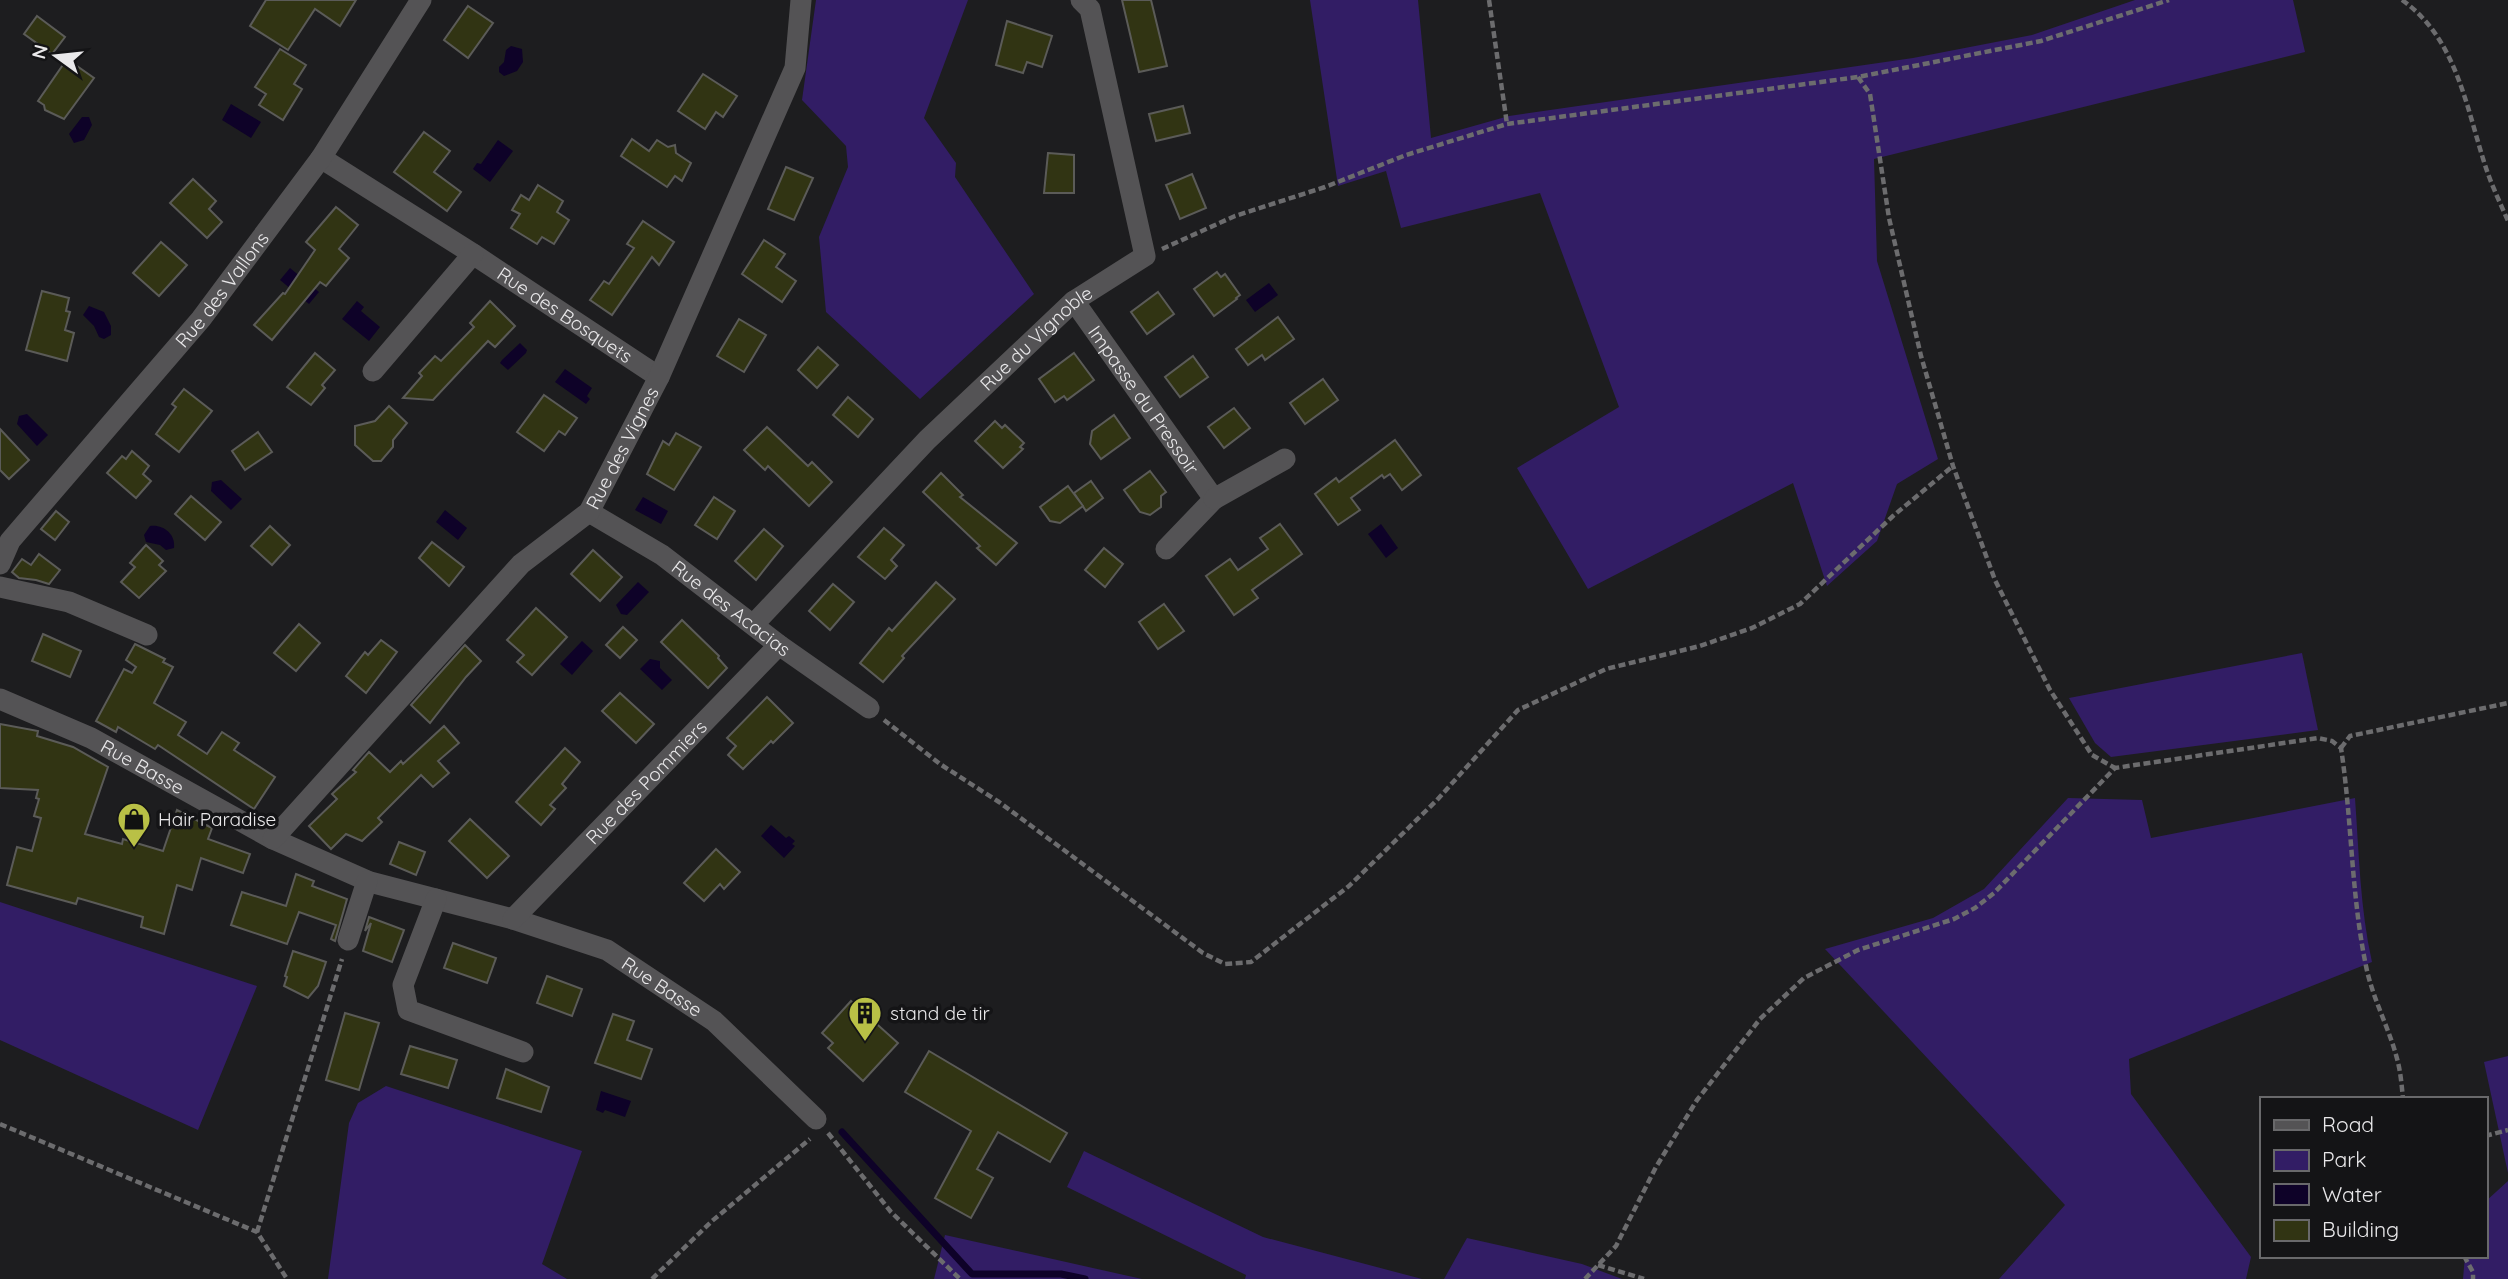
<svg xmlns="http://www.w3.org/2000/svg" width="2508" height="1279" font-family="Quicksand,sans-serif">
<rect width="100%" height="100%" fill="#1d1d1f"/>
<g fill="#321d65">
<path d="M816 0H968L924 118 956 163 955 177 1034 294 920 399 826 312 819 237 848 167 846 146 802 100Z"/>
<path d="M1310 0H1418L1431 138 1509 116 1913 58 2032 35 2135 0H2293L2305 52 1874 159 1877 261 1938 459 1897 484 1877 541 1827 586 1793 483 1588 589 1517 468 1619 407 1540 193 1401 228 1386 171 1338 186Z"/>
<path d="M2302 653 2318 730 2111 757 2095 743 2069 698Z"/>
<path d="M2068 798 2142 800 2151 838 2355 798C2359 853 2360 908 2372 962L2129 1059 2131 1094 2251 1257 2246 1279H1999L2065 1205 1825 949 1933 918 1984 889Z"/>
<path d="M0 902 257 986 198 1130 0 1040Z"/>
<path d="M2508 1056V1173L2484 1062Z"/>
<path d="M386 1086 582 1151 542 1264 567 1279H328L349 1123 358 1103Z"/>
<path d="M1084 1151 1263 1237 1422 1279H1245L1246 1275 1067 1187Z"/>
<path d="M2508 1181V1279H2463L2465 1256H2485V1202Z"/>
<path d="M945 1235 1142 1279H934Z"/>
<path d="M1467 1238 1582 1264 1622 1279H1444Z"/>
</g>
<g fill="#0e0228">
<path d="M511 46 522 49 523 62 517 71 504 76 499 72V67L504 62 506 50Z"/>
<path d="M231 104 261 122 251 138 222 120Z"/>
<path d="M82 117H89L92 125 84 140 74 143 69 134Z"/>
<path d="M498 140 513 151 490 182 473 169 477 163 481 164Z"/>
<path d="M290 268 319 292 309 304 280 280Z"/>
<path d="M1269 283 1278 295 1255 312 1246 300Z"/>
<path d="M357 301 364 307 361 311 380 327 369 341 342 319Z"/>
<path d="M89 306 104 312 111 326V335L104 339 99 337 94 326 83 315Z"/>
<path d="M520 343 527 350 526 353 508 370 500 363 502 360Z"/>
<path d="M565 369 592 388 587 396 590 399 586 404 555 382Z"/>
<path d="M27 414 48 435 37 446 17 424 19 416Z"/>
<path d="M221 480 242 499 231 510 211 491 212 482Z"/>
<path d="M643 497 668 511 661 524 635 510Z"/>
<path d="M445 510 467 528 458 540 436 522Z"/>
<path d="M1381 524 1398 548 1386 558 1368 534Z"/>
<path d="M150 526C163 524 176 534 174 548L166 550 160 545 146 542 144 535Z"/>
<path d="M638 582 649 592 627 615 621 614 616 605Z"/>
<path d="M582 641 593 651 572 675 560 664Z"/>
<path d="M650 659 660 661V668L672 680 662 690 640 669Z"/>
<path d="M771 825 786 838 789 836 795 841 792 844 795 846 784 858 761 836Z"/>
<path d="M601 1091 631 1101 625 1117 605 1110 603 1113 596 1110Z"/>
</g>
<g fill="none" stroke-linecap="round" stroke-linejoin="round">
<path stroke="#0e0228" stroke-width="7" d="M842 1132 972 1274H1061L1085 1279"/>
</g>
<g fill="#313413" stroke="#5b5b58" stroke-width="2">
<path d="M266 0H356L340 26 315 9 288 50 250 26Z"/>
<path d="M1122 0H1151L1167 66 1139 72Z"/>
<path d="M468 6 493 23 468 58 444 40Z"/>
<path d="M37 16 65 37 52 54 24 34Z"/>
<path d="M1007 21 1052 36 1042 67 1027 62 1023 73 996 65Z"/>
<path d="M280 49 306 65 294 84 302 89 283 120 259 105 266 94 255 87Z"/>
<path d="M67 59 94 78 64 119 45 110 44 105 38 101Z"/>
<path d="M703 74 737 96 723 117 716 112 705 129 678 111Z"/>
<path d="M1183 106 1190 133 1156 141 1149 114Z"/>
<path d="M424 132 450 151 434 172 461 192 447 211 394 172Z"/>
<path d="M632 139 649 151 657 140 668 147 675 145 676 153 691 163 682 181 675 176 667 187 621 156Z"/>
<path d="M1048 153 1074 155V193H1044Z"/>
<path d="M786 167 813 178 794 220 768 209Z"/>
<path d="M1192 174 1206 208 1180 219 1166 185Z"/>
<path d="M193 179 216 201 209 209 222 222 207 238 170 203Z"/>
<path d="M538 185 563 201 557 212 569 220 554 244 542 237 537 244 511 228 520 214 512 210 521 195 529 200Z"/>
<path d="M336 207 358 225 339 249 349 258 326 286 320 282 272 340 254 325 283 293 285 294 315 250 306 242Z"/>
<path d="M643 221 674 242 659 265 652 257 612 315 590 300 604 281 609 284 634 248 627 244Z"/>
<path d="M764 240 785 254 776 267 796 281 782 302 742 274Z"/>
<path d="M161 242 187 265 159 296 133 273Z"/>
<path d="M1217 272 1221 277 1225 274 1240 295 1236 298 1237 299 1214 316 1194 289Z"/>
<path d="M42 291 69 298 66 311 70 312 65 330 74 333 67 361 26 350Z"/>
<path d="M1158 292 1174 314 1147 334 1131 312Z"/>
<path d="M490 301 515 326 495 347 488 341 433 400 403 398 422 376 419 373 435 356 441 361 474 327 470 323Z"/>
<path d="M1278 317 1294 339 1265 360 1262 355 1248 365 1236 349Z"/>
<path d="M739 319 766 335 744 372 717 356Z"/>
<path d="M818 347 838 365 817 388 798 370Z"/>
<path d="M315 353 335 370 322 385 325 388 311 405 287 387Z"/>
<path d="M1074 353 1094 380 1067 400 1064 396 1055 402 1039 379Z"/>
<path d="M1193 356 1208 377 1180 397 1165 377Z"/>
<path d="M1323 379 1338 400 1305 424 1290 403Z"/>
<path d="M184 389 212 411 179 452 156 434 176 407 172 404Z"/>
<path d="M544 395 577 418 565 435 559 431 544 451 517 432Z"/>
<path d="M848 397 873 419 858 437 833 415Z"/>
<path d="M389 406 407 423 393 440V447L381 461H373L355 445V426L375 421Z"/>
<path d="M1234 408 1250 428 1224 448 1208 427Z"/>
<path d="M1114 415 1130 438 1101 459 1090 444 1092 431Z"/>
<path d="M995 421 1002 428 1005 425 1024 443 1020 447 1023 449 1003 468 975 441Z"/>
<path d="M767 427 808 466 812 462 832 482 809 506 768 466 765 470 744 450Z"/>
<path d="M0 429 29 460 9 479 0 470Z"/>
<path d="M258 432 272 452 245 470 232 451Z"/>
<path d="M676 433 701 447 674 490 647 474 663 441 669 445Z"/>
<path d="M1395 440 1421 475 1402 490 1390 474 1384 478 1382 475 1351 498 1360 510 1338 525 1315 494 1336 478 1339 482Z"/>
<path d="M132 451 149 466 143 474 151 481 136 498 107 473 122 456 126 459Z"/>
<path d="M1150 471 1166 492 1161 496V507L1150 515 1140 512 1124 490Z"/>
<path d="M941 473 963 495 960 497 1017 543 996 565 977 548 980 546 923 492Z"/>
<path d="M1091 481 1103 498 1086 511 1074 493Z"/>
<path d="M1068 486 1083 506 1060 523 1050 521 1040 507Z"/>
<path d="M191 496 221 522 205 540 175 514Z"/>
<path d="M714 497 735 511 717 539 695 525Z"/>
<path d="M56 511 69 522 55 540 41 529Z"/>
<path d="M1280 524 1302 554 1252 590 1258 598 1234 615 1206 576 1230 559 1238 570 1268 549 1260 538Z"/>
<path d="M270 526 290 545 272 565 251 546Z"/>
<path d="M884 528 904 545 891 560 897 566 885 579 858 557Z"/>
<path d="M764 529 783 546 756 580 735 561Z"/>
<path d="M432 542 464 567 449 586 419 558Z"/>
<path d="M146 545 163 561 159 565 166 571 139 598 121 582 135 567 130 563Z"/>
<path d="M1104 548 1123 564 1105 587 1085 570Z"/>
<path d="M593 550 622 577 600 601 571 574Z"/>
<path d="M39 554 60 570 49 584 36 580 19 578 12 572 22 559 31 565Z"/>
<path d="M936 582 955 599 902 656 904 658 883 682 860 663 889 628 892 631Z"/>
<path d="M833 584 854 602 830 630 809 611Z"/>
<path d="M1164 604 1184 631 1158 649 1139 622Z"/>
<path d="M536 608 567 637 532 675 517 662 524 655 507 640Z"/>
<path d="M682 620 719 656 718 658 727 668 708 688 661 642Z"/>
<path d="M299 624 320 643 296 671 274 653Z"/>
<path d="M623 627 637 640 620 658 606 645Z"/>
<path d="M43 634 81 651 70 677 32 661Z"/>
<path d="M381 640 397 652 366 693 346 676 365 652 368 655Z"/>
<path d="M135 644 165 659 163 662 173 667 154 703 186 722 178 735 207 754 222 732 239 743 234 750 275 777 254 809 158 745 155 749 118 727 116 732 96 721 124 669 132 673 136 667 126 660Z"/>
<path d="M465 645 481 661 466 677 430 723 411 705Z"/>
<path d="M620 693 654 724 636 743 602 711Z"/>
<path d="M767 697 793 723 773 743 771 741 743 769 728 755 736 746 727 738Z"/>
<path d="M0 724 38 731 37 736 73 747 108 767 85 834 122 844 123 839 163 851 177 810 212 828 208 839 250 854 243 873 201 858 192 890 177 885 164 934 141 927 143 917 78 898 76 904 7 885 17 847 32 851 41 818 34 816 39 799 36 798 38 790 0 788Z"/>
<path d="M444 726 459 743 438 761 449 773 433 787 421 775 378 818 382 822 362 841 346 834 331 849 309 826 337 799 332 794 356 772 353 770 369 752 390 772 401 761 403 764Z"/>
<path d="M565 748 580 762 562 784 566 788 550 805 555 809 541 825 516 802Z"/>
<path d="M470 819 509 856 487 878 449 841Z"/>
<path d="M399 842 425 852 416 875 390 864Z"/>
<path d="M716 849 740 872 724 889 720 884 704 901 684 883Z"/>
<path d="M296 874 314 881 312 886 347 899 335 941 331 939 336 925 299 912 287 944 231 925 242 892 286 906Z"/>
<path d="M369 917 404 930 392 962 363 951 371 923 365 931Z"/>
<path d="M453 943 496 958 487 983 444 968Z"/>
<path d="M293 951 326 962 318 986 308 998 284 986 287 977 285 976Z"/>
<path d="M547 976 582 989 572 1016 537 1003Z"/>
<path d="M851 1001 898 1043 863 1081 828 1048 833 1043 822 1033Z"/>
<path d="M345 1013 379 1023 359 1090 326 1080Z"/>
<path d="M613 1014 634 1021 627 1040 652 1049 641 1079 595 1063Z"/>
<path d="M410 1046 457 1060 448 1088 401 1074Z"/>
<path d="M929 1051 1067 1133 1050 1162 998 1132 977 1169 993 1178 971 1218 935 1198 971 1131 905 1092Z"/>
<path d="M506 1069 549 1087 541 1112 497 1098Z"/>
</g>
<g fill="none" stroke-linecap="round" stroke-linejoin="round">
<g stroke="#6c6c6e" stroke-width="4.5" stroke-dasharray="7 3.5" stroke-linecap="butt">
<path d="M1489 0 1507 124"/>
<path d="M2402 0C2458 39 2467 112 2487 171 2493 188 2501 205 2508 221"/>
<path d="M1858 77 1870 94 1889 218 1921 356 1953 466 1995 580 2050 690 2092 755 2115 768"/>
<path d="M1162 249 1235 216 1325 187 1406 155 1507 124 1858 77 2041 41 2169 0"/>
<path d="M884 720 940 764 999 802 1203 953 1225 964 1251 962 1349 886 1437 800 1518 710 1606 669 1700 646 1752 628 1800 604 1893 516 1953 466"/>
<path d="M2341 748 2350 736 2508 703"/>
<path d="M0 1124 257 1232 287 1279"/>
<path d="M828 1133 891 1212 960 1279"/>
<path d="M2485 1136 2508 1130"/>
<path d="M257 1232 342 959"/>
<path d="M2464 1256 2473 1272V1279"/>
<path d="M1598 1265 1644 1279"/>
<path d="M652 1279 712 1221 810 1139"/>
<path d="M1585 1279 1616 1246 1656 1167 1697 1100 1760 1019 1804 978 1858 950 1954 919 1975 908 1994 893 2115 768 2318 738 2332 741 2341 748C2352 820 2351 894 2366 966 2373 1001 2392 1033 2399 1067 2401 1077 2402 1088 2403 1099"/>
</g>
<g stroke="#545355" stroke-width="21">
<path id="s1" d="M321 158 473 254 659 377"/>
<path id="s2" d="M1074 301 1214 499 1166 549"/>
<path d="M373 371 473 254"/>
<path d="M1214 499 1285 459"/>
<path id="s3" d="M589 512 662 555 779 645 869 708"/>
<path id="s4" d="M0 564 10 541 201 319 321 158 421 0"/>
<path d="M0 587 69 602 147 635"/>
<path id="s5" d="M754 624 927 440 1074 301 1145 256 1090 9 1081 0"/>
<path id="s6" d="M0 699 91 738 273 839 370 882 513 919 607 950 714 1021 816 1119"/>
<path id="s7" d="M273 839 521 564 589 512 659 377 795 68 801 0"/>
<path d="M436 899 403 985 408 1010 523 1052"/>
<path id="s8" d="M513 919 779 645"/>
<path d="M348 940 367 881"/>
</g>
</g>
<defs>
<symbol id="shop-pin" viewBox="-11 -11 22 30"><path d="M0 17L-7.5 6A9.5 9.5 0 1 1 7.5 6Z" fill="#b9c046" stroke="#141416"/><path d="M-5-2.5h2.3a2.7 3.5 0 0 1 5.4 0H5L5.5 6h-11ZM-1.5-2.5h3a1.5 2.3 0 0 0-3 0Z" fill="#111"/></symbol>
<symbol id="building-pin" viewBox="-11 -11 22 30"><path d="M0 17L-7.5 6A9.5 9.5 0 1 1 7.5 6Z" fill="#b9c046" stroke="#141416"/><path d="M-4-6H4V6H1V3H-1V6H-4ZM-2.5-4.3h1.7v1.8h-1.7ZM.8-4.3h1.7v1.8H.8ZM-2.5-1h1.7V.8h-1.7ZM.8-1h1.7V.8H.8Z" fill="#111"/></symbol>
</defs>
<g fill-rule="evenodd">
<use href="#shop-pin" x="115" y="800" width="38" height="52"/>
<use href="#building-pin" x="846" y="994" width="38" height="52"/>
</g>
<g text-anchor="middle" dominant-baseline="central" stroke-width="7" stroke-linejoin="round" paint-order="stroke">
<g font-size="19" fill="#e9e8ea" stroke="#141416">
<text stroke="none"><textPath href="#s4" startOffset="354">Rue des Vallons</textPath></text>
<text stroke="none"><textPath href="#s1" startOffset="290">Rue des Bosquets</textPath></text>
<text stroke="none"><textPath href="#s5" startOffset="402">Rue du Vignoble</textPath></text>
<text stroke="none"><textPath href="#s2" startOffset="121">Impasse du Pressoir</textPath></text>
<text stroke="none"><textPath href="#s7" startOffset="528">Rue des Vignes</textPath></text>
<text stroke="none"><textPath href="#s3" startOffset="172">Rue des Acacias</textPath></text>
<text stroke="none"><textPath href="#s6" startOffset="158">Rue Basse</textPath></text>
<text stroke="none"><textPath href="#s8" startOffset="191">Rue des Pommiers</textPath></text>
<text stroke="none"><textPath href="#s6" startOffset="726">Rue Basse</textPath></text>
</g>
<g font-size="19" fill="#e9e8ea" stroke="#141416" text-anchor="start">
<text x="158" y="819">Hair Paradise</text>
<text x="890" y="1013">stand de tir</text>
</g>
</g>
<rect x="2260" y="1097" width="228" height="161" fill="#141416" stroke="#69696b" stroke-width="2"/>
<rect x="2274" y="1120" width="35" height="10" fill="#545355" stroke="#69696b" stroke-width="2"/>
<text x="2322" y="1132" font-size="21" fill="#e9e8ea">Road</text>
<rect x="2274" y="1150" width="35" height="21" fill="#321d65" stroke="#69696b" stroke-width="2"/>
<text x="2322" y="1167" font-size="21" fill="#e9e8ea">Park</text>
<rect x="2274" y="1184" width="35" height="21" fill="#0e0228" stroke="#69696b" stroke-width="2"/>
<text x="2322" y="1202" font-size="21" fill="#e9e8ea">Water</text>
<rect x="2274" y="1220" width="35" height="21" fill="#313413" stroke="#69696b" stroke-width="2"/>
<text x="2322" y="1237" font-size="21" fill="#e9e8ea">Building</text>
<g transform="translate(56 56) rotate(285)" stroke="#141416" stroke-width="5" paint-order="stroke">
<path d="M0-5L12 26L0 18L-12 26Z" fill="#e9e8ea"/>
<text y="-10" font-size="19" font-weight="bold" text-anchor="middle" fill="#e9e8ea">N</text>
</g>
</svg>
